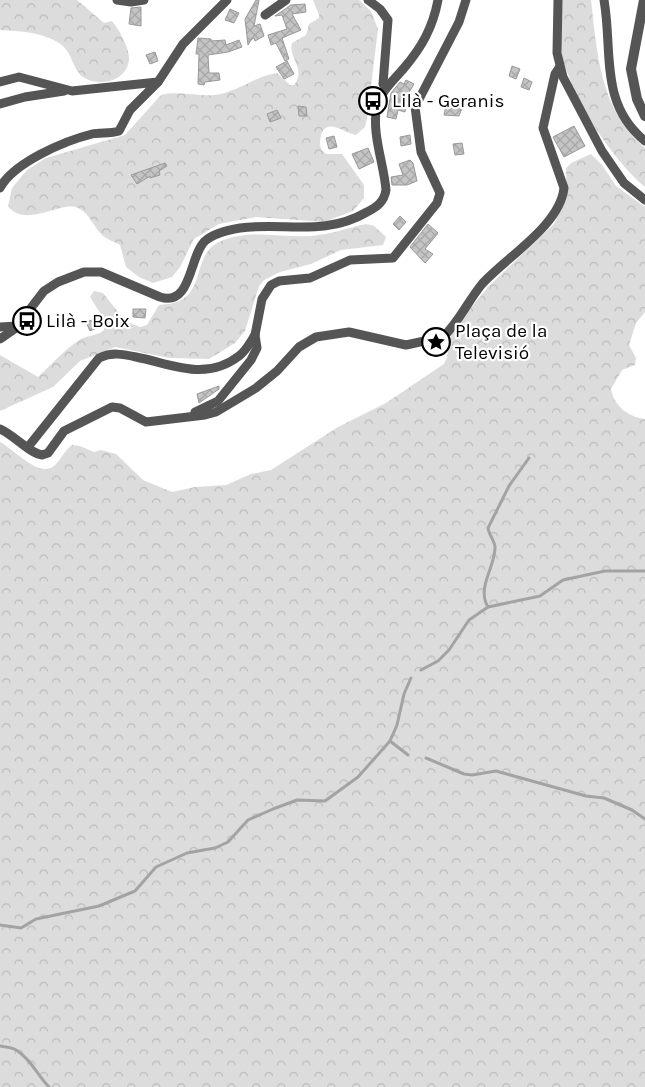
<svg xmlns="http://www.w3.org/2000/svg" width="645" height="1087" font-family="Karla,sans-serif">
<defs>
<pattern id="forest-crowns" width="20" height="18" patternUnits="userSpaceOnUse" patternTransform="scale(1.25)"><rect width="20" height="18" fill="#dcdcdc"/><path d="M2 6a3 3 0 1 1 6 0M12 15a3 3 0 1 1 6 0" fill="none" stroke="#bbb"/></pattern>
<pattern id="building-cross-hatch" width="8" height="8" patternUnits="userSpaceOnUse" patternTransform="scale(1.25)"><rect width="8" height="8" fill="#c4c4c4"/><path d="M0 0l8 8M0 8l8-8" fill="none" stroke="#a7a7a7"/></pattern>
</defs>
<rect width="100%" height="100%" fill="#fff"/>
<g fill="url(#forest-crowns)">
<path d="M0 0H77L104 23 112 21C119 29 130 49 129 60 127 81 99 88 83 77 72 69 73 52 59 43 41 32 20 31 0 30Z"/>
<path d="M313 0H359L371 11 378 29 367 119 365 127 356 135C344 133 327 117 321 135 320 140 319 146 322 150L326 154H342L364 185V198L353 211 324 222 256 217 219 224 194 239 180 267 172 277 153 283 139 277 126 267 120 245C114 241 107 240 102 235 93 226 89 211 75 207 59 203 24 228 8 206L12 188 27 170 46 158 125 135 161 95C175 90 199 97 215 95 237 92 255 76 277 73L290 85H294C307 69 288 59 292 43L306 35 309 24 319 18V15Z"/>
<path d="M560 0H591C597 53 600 111 645 148V187C613 160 580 109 566 69 559 52 559 19 560 0Z"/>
<path d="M591 154 602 165 616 186 645 207V312L636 323 629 345 636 358 635 365 622 370 611 389C614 406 628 417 645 419V1087H0V442C14 449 38 478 54 466 61 460 64 451 72 445L80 446 94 452 101 450 116 454 143 480 172 492 195 487 226 485 251 474 271 470 338 427 386 403 444 364 447 358 451 335 459 322 489 286 554 224 567 197 566 168 571 163Z"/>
<path d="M366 224 374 226 386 237 383 245 341 250 311 264 280 272 264 280 259 286 245 331 235 343 209 359 170 358 115 347 80 361 53 387 0 411V355L38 377C52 364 65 349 81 339 89 335 97 336 104 330L106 322 90 297 94 291 103 293 125 321 140 327 147 325 159 305C166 304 175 304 181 300 204 288 194 254 219 242 247 228 280 238 310 236 329 235 347 228 366 224Z"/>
</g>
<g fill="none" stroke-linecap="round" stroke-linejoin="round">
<g stroke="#a3a3a3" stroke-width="3">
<path d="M488 607C476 587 496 567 495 546 494 540 489 535 488 528L509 486 529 458"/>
<path d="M421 670 438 661 449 650 469 620 488 607 540 596 563 580 605 571H645"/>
<path d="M390 741 408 755"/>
<path d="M426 758 464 774 472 775 496 771 586 796 604 798 632 810 645 819"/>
<path d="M0 925 21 928 36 919 99 906 135 891 156 867 187 853 215 848 228 842 248 820 273 809 297 800 325 801 358 777 390 741 397 725 404 694 411 678"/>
<path d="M0 1046C5 1047 12 1047 16 1050 30 1058 38 1076 49 1087"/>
</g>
</g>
<g fill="url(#building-cross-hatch)" stroke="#999">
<path d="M256 0H259L254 26 260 24 264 36 255 41 254 38 251 40 248 45 245 19Z"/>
<path d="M305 4 306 12 292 14 301 30 282 38 289 59 285 61 276 43 271 45 268 35 287 29 282 15 275 16 291 5Z"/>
<path d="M141 7V26L129 24 131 8Z"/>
<path d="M230 9 239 13 234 23 225 20Z"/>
<path d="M198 38 211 39V41L225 40 226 45 239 40 242 47 228 52 208 55 209 73H219L220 80 205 82 204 85 198 84 199 54H196Z"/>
<path d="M155 52 158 61 150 64 146 55Z"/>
<path d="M287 61 294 74 284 79 276 67Z"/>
<path d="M512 66 520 69 516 79 509 76Z"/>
<path d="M524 78 532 82 529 90 521 87Z"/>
<path d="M406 80 414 84 407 96 405 112 398 110 396 119 387 117 391 93 400 82 404 84Z"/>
<path d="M446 105 462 108 459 116 444 115Z"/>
<path d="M298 106 306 107 307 116H299Z"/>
<path d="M277 110 281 118 270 122 267 114Z"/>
<path d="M574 126 585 146 564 157 553 137Z"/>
<path d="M410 135 411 144 401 146 400 137Z"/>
<path d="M334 136 337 147 329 149 326 138Z"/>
<path d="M462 143 464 154 455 155 453 144Z"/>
<path d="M368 148 374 162 359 169 352 154Z"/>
<path d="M410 160 413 163 417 181 407 185H392L391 177 403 175 399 164Z"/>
<path d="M165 163 167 166 159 171 160 175 150 178V176L137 184 131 175Z"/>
<path d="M400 216 406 222 399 230 393 224Z"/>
<path d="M428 224 438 233 425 249 433 254 425 263 410 247Z"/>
<path d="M133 309H146L145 318 133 317Z"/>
<path d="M95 319 99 327 90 331 86 322Z"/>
<path d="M219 386V389L199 403 197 394Z"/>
</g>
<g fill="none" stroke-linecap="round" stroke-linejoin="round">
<g stroke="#555" stroke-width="9">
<path d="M117 0 131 2 144 0"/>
<path d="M368 0 380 9 388 20 383 84 386 88"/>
<path d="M558 0 557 53 563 77 602 151 624 183 645 200"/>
<path d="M604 0C613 51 599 104 645 141"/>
<path d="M265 15 286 0"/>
<path d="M0 82 19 77 72 91 158 82"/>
<path d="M0 104 25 97 64 91"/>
<path d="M0 188C13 163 64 141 92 134 100 132 110 134 119 131L130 110 158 82 183 44 227 0"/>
<path d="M0 327 17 326 44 291 58 282 84 272H101L160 297C192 307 189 256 205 241 214 233 228 230 240 228 285 222 324 237 367 212 377 207 384 202 386 190 384 164 371 132 377 106 381 91 394 80 404 68 422 47 433 27 438 0"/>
<path d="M0 339 16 328"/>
<path d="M195 412 218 401 251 360 257 348 255 335 262 299 271 285 279 281 310 278 350 260 393 258 437 203 440 193 421 152 415 107 459 22 466 0"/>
<path d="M0 429C14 435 29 453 42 455L48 453 64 431 112 407 120 408 146 422 205 415 216 412 256 388 277 371 299 347 316 337 349 332 406 345 443 337C459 322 468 301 482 284 505 258 560 226 564 188L543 128 555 74 559 68"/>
<path d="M28 447 99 358C112 352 122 354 136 357 172 364 205 382 239 356 246 351 251 341 255 335"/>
</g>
<path stroke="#555" stroke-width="10" d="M644 0 631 69 637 99 645 116"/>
</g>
<defs>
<symbol id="bus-ring" viewBox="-11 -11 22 22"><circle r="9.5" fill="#fff" stroke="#000" stroke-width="1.5"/><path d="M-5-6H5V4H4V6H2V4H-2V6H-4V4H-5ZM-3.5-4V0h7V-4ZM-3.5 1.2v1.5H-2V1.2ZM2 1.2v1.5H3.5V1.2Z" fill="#000"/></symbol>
<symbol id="sight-ring" viewBox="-11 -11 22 22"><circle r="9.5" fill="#fff" stroke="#000" stroke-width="1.5"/><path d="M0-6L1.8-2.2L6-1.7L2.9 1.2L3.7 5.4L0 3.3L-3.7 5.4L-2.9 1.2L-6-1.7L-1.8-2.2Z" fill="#000"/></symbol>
</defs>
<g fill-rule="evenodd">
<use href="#bus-ring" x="357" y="85" width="32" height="32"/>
<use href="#bus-ring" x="11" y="305" width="32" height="32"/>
<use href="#sight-ring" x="420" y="326" width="32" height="32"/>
</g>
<g text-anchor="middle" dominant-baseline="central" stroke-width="4.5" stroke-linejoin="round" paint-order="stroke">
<g font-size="19" fill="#000" stroke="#fff" text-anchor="start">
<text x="392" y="101">Lilà - Geranis</text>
<text x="46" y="321">Lilà - Boix</text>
<text x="455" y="331">Plaça de la<tspan x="455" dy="22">Televisió</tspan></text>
</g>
</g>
</svg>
